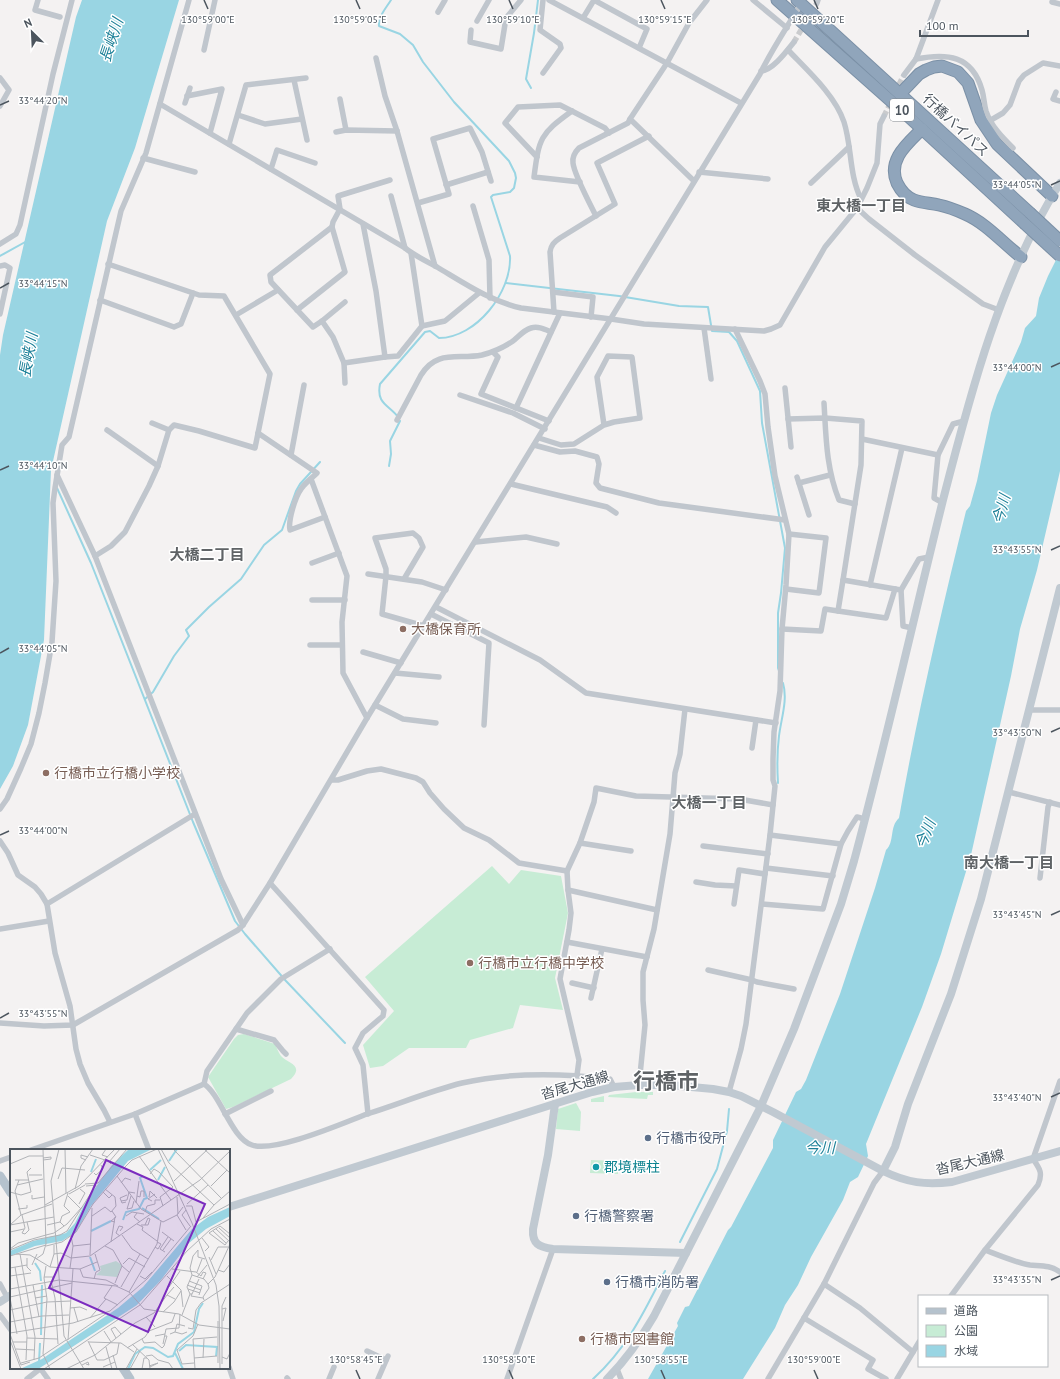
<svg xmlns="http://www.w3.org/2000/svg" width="1060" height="1379" font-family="'PT Sans','Noto Sans JP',sans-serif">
<rect width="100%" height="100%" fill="#f4f2f2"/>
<g fill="#c7ecd5">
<path d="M492 866 509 884 521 870 561 876 568 913 555 978 563 1010 520 1005 513 1028 470 1040 466 1048H409L383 1066 370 1068 363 1045 394 1011 365 977Z"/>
<path d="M244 1034 275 1044C277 1048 278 1052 281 1056 287 1063 305 1065 291 1079L233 1107 226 1109 208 1077 234 1039 238 1035Z"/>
<path d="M636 1092H653V1095H648L647 1099 608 1097 609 1095Z"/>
<path d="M604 1096V1102H591V1099Z"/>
<path d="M576 1103 581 1112 580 1131 556 1129 558 1109Z"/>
<path d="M591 1160 619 1161 618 1174 590 1173Z"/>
</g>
<g fill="#99d5e3">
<path d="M82 0H179L135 148 107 221 51 470 44 640 28 725 13 766 0 789V355L3 335 76 17Z"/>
<path d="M1060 252V471L1037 570 1020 629 1011 676 971 855 941 954 922 1007 866 1144 868 1156 858 1177 850 1182 843 1200 811 1257 798 1285 785 1305 775 1328 743 1379H648L678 1326 677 1323 685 1307 689 1306 728 1230 731 1227 773 1148V1140L796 1092 801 1089 806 1080 840 994 875 888 886 850C895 842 889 827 899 818 917 715 941 613 966 511L970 506 977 481 991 413 997 395 1021 342 1025 328 1036 316 1039 298 1048 276Z"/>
</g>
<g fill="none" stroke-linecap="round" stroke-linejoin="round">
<g stroke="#99d5e3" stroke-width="2">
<path d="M391 0C386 8 378 17 379 26L400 34 413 45 423 62 454 102 509 161 515 173 516 178 514 188 510 192 493 195 491 197 510 256C512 292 476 338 439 338L430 331 425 332 380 384C376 404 389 405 398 417"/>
<path d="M531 88 526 79 534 33 538 0"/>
<path d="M0 256 27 241"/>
<path d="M506 283 619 296 679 306 708 307 712 331 729 332 737 341 760 391 762 423 785 548 781 593 778 613V668L779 671"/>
<path d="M389 466 391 454 390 441 400 421"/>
<path d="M57 488 91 563 193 822 235 921 245 934 286 981 345 1043"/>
<path d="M145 699 153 692 174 656 189 636 186 630 209 607 241 579 264 545 282 530 296 491 300 484 320 462"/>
<path d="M778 783C777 767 777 752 779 736 781 719 788 700 783 683"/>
<path d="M680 1242 717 1169 727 1131 729 1109"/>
<path d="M593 1379C628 1347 644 1312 665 1271"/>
</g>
<g stroke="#cacbcd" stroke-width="5.5" stroke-dasharray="5.5 3" stroke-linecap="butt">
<path d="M794 42 817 3"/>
<path d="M895 92 904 75"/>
<path d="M884 116 892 100"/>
</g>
<defs>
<g id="highway">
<path d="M777 0 910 118 1024 223"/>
<path d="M797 0 1030 213"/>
<path d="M900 94 919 74 926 70 934 67 942 66 958 72 968 83 981 120 997 144 1052 196"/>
<path d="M922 129C907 144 887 160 897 183 901 191 906 197 914 200 922 203 931 203 939 205 948 207 956 210 965 214 986 223 1003 243 1021 257"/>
</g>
</defs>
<use href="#highway" stroke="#7b90a6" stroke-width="13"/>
<g stroke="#c0c6cd" stroke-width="5.5">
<path d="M38 0 35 10 60 17"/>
<path d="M549 0 741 103"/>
<path d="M594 0 647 29 639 48"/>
<path d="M753 0 787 28"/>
<path d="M1052 2 1060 4"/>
<path d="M817 3 818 0"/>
<path d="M438 12 445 0"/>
<path d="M583 18 594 0"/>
<path d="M477 21 489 0"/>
<path d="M471 30 470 42 501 49 506 18 521 0"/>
<path d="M204 50 215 0"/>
<path d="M788 50C807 70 835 95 844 122 852 147 849 175 861 199"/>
<path d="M376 58 385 96 397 131 435 266"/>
<path d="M916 59C947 53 972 55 982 90 984 97 984 104 986 111 991 126 1002 137 1013 148"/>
<path d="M761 71C773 70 786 52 794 42"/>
<path d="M543 73 561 48 560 44 540 30 543 0"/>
<path d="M904 75 916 59 938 0"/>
<path d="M0 78 9 90 0 106"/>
<path d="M294 80 307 140"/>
<path d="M1056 92 1053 99 1060 101"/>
<path d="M187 96 222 89 210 133"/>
<path d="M340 99 346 130"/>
<path d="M185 103 190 88"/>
<path d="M160 104 405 248C415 256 426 261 437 267 464 283 490 301 521 308L611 319 644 324 764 331 771 329 780 325 825 247 857 208 867 188 877 163 880 124 884 116"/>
<path d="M572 111C540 134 539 138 534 177L580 182"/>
<path d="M238 115 265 124 302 119"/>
<path d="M991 120 1003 113 1010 105 1019 81 1024 75 1043 63 1060 66"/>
<path d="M336 132 346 130 397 131"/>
<path d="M229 144 246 85 306 78"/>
<path d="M537 157 505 123 518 107 560 105 605 128 609 133"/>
<path d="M143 158 195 172"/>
<path d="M271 169 277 150 315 163"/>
<path d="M699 172 768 179"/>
<path d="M694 181 630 119 667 63 689 23 707 0"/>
<path d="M811 183 849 147"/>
<path d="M446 185 488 172"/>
<path d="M391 196 405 248"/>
<path d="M418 203 449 194 433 139 470 128 482 152 491 181"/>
<path d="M473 206 489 260 490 298"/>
<path d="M857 208 869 219 915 255 983 304 999 310"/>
<path d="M596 216C590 204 574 174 573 163 572 157 575 152 579 148L628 123 630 119"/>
<path d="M363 224 376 291 385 357 398 356 422 326 411 253"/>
<path d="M332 227 270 275 271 282 313 327 322 321 345 302"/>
<path d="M0 244 16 234 20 225 53 74 72 0"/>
<path d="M0 266 5 265 10 268 0 314"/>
<path d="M553 292 593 297 591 317"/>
<path d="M100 300 174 327 181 324 193 293"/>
<path d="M297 310 345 272 332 227 333 222 340 209 338 196 390 180"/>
<path d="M554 312 550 252C551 245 554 242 560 238L615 204 597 163 649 136"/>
<path d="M236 315 278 290"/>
<path d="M322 321 333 337 344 363 345 383"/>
<path d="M422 326 445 321 479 293"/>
<path d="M704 328 711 379"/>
<path d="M493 352 498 357 481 394 549 421"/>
<path d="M344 363 385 357"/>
<path d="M785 388 791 447"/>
<path d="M460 395 513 413 545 429"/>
<path d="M824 403C826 436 826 468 839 500L855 504"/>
<path d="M516 408 560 313"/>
<path d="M788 419 825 418 862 421 861 465 843 580 901 590 903 626 912 628"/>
<path d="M397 420 421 375C437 349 458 360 482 355 493 352 504 347 513 341 519 336 524 330 531 328 538 326 544 329 551 332"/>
<path d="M152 423 169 430"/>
<path d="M107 430 158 466"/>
<path d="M258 433 317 473C312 478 305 483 301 489 295 497 288 521 290 530L325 517"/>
<path d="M539 438 561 445 574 444 604 425 597 377 608 356 632 357 640 418 614 422 604 425"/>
<path d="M862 439 938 455"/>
<path d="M534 445 560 452 575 451 597 457 599 464 596 483 600 488 659 503 785 520"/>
<path d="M291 455 304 385"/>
<path d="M57 475 95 556 221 879 243 925"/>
<path d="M797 477 809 515"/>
<path d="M311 479 347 576 342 622 343 673 367 718"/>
<path d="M799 483 830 475"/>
<path d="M511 484 607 507 616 513"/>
<path d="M943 503 934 498 938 455 953 424 964 421"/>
<path d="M476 542 526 537 557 544"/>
<path d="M95 556 111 546 125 532 149 486 158 466 169 430 174 425 199 431 255 448 270 374 224 296 199 295 108 264"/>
<path d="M312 563 339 553"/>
<path d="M368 574 422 582 446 590"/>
<path d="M404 579 423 547 419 538 413 533 375 538 386 569V576L382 614 424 626"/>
<path d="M843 580 838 611 886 618 895 589"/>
<path d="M870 585 902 448"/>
<path d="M786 589 819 593 826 538 789 534"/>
<path d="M901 590 919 559 929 557"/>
<path d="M312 600H345"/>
<path d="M436 607 540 660 586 693 776 723"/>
<path d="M431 614 489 643 484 725"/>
<path d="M782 629 821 631 825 609 838 611"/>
<path d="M310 645H342"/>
<path d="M363 652 401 663"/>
<path d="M395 673 439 677"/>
<path d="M375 705 403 719 436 723"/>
<path d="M1030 710H1060"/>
<path d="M752 748 756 720"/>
<path d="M332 780H338L367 771 381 769 416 778 423 782 430 793 444 809 464 828 489 840 519 863 567 871"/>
<path d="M1009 792 1060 805"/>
<path d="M0 809 7 799 21 768 31 744 39 713 45 683 52 642 56 581 53 503 55 488 62 445 69 437 121 211 146 153 189 0"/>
<path d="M770 835 841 844"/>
<path d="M0 841 8 853 18 875 35 887 41 894 47 904 55 953 70 1006 76 1049 80 1064 88 1083 104 1110 110 1122"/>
<path d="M580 843 631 851"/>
<path d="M703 846 768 854"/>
<path d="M766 868 833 876"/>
<path d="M1040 878 1048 807 1050 802"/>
<path d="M696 882 715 885 736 886"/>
<path d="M270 883 384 1010 383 1016 363 1033 355 1048 363 1065 368 1114"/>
<path d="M568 890 571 913 569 930 560 979 579 1060 577 1075"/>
<path d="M47 904 195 814"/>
<path d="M734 904 739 870 765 874"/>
<path d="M762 904 823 909 841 844 848 831 857 817 865 819"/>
<path d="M657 910 568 890 567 871 580 843 594 802 596 788 636 796 739 799 773 805"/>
<path d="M0 929 49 921"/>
<path d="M567 942 647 957"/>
<path d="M708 970 752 980 757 982 794 989"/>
<path d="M572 983 594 988"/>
<path d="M591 998 602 949"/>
<path d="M0 1023 44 1026 73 1025 238 930 243 925 270 883 367 718 760 74C772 49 788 26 802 2"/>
<path d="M236 1029 274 1040 283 1051 286 1054"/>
<path d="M204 1084C221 1095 231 1138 252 1145 275 1153 343 1123 367 1114 399 1104 430 1091 462 1083 511 1072 561 1073 610 1079L614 1087"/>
<path d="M204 1084 207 1071 247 1013 281 979 330 949"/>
<path d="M639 1085 645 1025 643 1000V972L654 929 670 834 675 773 680 754 685 709"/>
<path d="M729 1092 741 1049 746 1024 770 835 775 786 773 780V759L774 732 780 691 782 629 786 585 789 534 775 476 768 427 765 394 760 381 735 329"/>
<path d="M135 1114 149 1150"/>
<path d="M225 1114 271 1091"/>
<path d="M31 1150 135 1114 204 1084"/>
<path d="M0 1161 11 1157"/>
<path d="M985 1250C998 1255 1017 1263 1030 1265 1042 1266 1050 1265 1060 1272"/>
<path d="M0 1284 7 1297"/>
<path d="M824 1284 860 1308 913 1352"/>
<path d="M951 1296 985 1250 1038 1185C1043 1173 1040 1169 1033 1159L1060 1081"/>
<path d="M0 1315 11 1330"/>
<path d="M804 1318 873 1360 868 1369 886 1379"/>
<path d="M367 1351 386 1360"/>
<path d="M229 1367 233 1379"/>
<path d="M40 1368 48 1379"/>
<path d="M617 1369 621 1379"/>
<path d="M287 1378 288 1379"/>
<path d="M27 1379 41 1368"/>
<path d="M329 1379 334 1367"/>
<path d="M378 1379 388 1356"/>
<path d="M507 1379 553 1249"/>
<path d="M768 1379 824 1284 874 1183 883 1171"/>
<path d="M897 1379 919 1342"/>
</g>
<g stroke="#c0c9d1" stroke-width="8">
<path d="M555 1104 548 1155 533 1229C532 1244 539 1247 553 1249L686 1253"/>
<path d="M883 1171 895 1147 908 1104 951 994 981 899 1060 588"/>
<path d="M229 1207 592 1092 614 1087 639 1085H670L713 1089 729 1092 741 1096 773 1112 883 1171C908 1183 925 1185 952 1182L1060 1151"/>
<path d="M0 1302 11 1295"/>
<path d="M607 1379C626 1360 640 1340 654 1316L761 1106 794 1029 841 904 854 861C886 742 913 621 943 500 971 391 1000 279 1060 183"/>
</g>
<g stroke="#b5c2cd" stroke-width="9">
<path d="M0 1176 11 1193"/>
<path d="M123 1368 130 1379"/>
</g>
<use href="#highway" stroke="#90a5bb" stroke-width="11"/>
<defs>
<g id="highway-bridge">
<path d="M1030 213 1060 241"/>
<path d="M1024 223 1060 256"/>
</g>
</defs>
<use href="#highway-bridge" stroke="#7b90a6" stroke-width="13" stroke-linecap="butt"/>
<use href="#highway-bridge" stroke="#90a5bb" stroke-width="11"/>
</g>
<path fill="none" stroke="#4c555e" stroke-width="1.5" d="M204 0 208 9M356 0 360 9M509 0 513 9M661 0 665 9M814 0 818 9M0 105 9 101M1051 185 1060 181M0 288 9 283M1051 367 1060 363M0 470 9 466M1051 550 1060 546M0 653 9 648M1051 732 1060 728M0 835 9 831M1051 915 1060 911M0 1018 9 1013M1051 1097 1060 1093M1051 1280 1060 1276M356 1370 360 1379M509 1370 513 1379M661 1370 665 1379M814 1370 818 1379"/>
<g fill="#8d6e63" stroke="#fff" stroke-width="1.5">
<circle cx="403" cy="629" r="4"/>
<circle cx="46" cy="773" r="4"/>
<circle cx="470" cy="963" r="4"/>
<circle cx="582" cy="1339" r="4"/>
</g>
<g fill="#5c6f8a" stroke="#fff" stroke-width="1.5">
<circle cx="648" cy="1138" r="4"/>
<circle cx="576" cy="1216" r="4"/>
<circle cx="607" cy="1282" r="4"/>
</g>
<circle fill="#0f9aa8" stroke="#fff" stroke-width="1.5" cx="596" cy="1167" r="4"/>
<g text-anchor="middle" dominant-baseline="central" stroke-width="3" stroke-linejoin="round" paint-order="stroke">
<rect fill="#fff" stroke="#82888e" stroke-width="1" x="890" y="99" width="24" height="22" rx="3"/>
<g font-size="13" font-weight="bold" fill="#4c555e">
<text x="902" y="110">10</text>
</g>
<g font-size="14" fill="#4c555e" stroke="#fff">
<text transform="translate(956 125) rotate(43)">行橋バイパス</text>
<text transform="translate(575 1085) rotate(-16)">沓尾大通線</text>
<text transform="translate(970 1162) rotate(-13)">沓尾大通線</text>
</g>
<g font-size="14" fill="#785e54" stroke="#fff" text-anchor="start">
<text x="411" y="629">大橋保育所</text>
<text x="54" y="773">行橋市立行橋小学校</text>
<text x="478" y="963">行橋市立行橋中学校</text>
<text x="590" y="1339">行橋市図書館</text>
</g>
<g font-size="14" fill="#4e5e75" stroke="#fff" text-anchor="start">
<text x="656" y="1138">行橋市役所</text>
<text x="584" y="1216">行橋警察署</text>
<text x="615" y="1282">行橋市消防署</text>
</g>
<g font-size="14" fill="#0d838f" stroke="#fff" text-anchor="start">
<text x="604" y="1167">郡境標柱</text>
</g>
<g font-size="15" font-style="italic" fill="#1c8098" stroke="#fff">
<text transform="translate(111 40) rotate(-72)">長峡川</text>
<text transform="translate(28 355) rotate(-80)">長峡川</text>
<text transform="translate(1001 509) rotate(-75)">今川</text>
<text transform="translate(925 834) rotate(-69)">今川</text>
<text x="820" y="1147">今川</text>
</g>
<g font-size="15" font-weight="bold" fill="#5f6366" stroke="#fff">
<text x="861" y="205">東大橋一丁目</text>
<text x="207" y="554">大橋二丁目</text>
<text x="709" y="802">大橋一丁目</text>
<text x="1009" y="862">南大橋一丁目</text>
</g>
<g font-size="22" font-weight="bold" fill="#5f6366" stroke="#fff">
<text x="666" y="1081">行橋市</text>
</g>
</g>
<g transform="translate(10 1149)">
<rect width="220" height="220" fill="#f4f2f2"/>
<path d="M106 112 112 116 107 128 86 126 91 121 90 117Z" fill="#c7ecd5"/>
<path d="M119 0H142L118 12 81 57 66 83 52 92 25 97 0 107V102L23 92 56 84 65 74 77 50 102 16ZM220 58V67L196 80 179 94 151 131 127 156 36 215 28 220H10L32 210 108 159 133 138 182 80 198 68Z" fill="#99d5e3"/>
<path fill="none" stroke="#99d5e3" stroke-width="2" d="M159 12 167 0M140 21 151 11M81 23 86 10M148 31 155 18M132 59 149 70M113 71 116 63 129 60 134 50 137 49 130 29 133 27M81 82 101 72M80 108 85 122M25 114 30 122 31 132M31 186 32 136M169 202 176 196 207 198 206 207M165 204 173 220M29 213 30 194M118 220 125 205 135 198 143 199 158 208 163 207 168 195 184 183 189 160 193 154"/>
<path fill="none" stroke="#b1b3b7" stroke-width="1" d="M55 0 56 44M96 0 92 6 98 8M148 0 182 74 206 136 209 157 210 220M151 0 159 14 204 56M163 0 211 49M194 0 220 24M80 6 95 11M129 7 161 51M33 9 41 8V10L33 11M76 11 71 9V6L78 8M0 15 19 7H33M101 15 99 13 110 0M84 24 86 26 93 20 91 16M140 25 144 20 149 23 163 38 150 48 153 57M19 26H32M107 27 131 60 153 73 167 66 173 58M48 30 52 19 75 21M5 31H19M9 31 5 42 11 66M164 32 198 0M111 34 115 29 121 31M75 35 88 34 117 0M7 36 33 30M201 37 217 21M65 40 71 17 83 0M0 43 11 46 21 43 17 23 21 19M93 43 99 49 102 46M59 45 75 36M22 46V50L34 48M58 47 71 60M121 47 117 60 122 59 124 52M127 47 130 48 131 42H134V48M139 48 140 42 147 49M167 48 168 65M111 52 117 51 119 43 125 44M142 52 138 50 145 45M116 53 112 54 110 49 117 46M126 54 129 32M69 55 75 44 70 40M177 55 198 36M35 56 69 37 105 0M176 57H182L186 73M8 60 17 59V56M176 61 172 66 180 77M102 62 106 68 101 72 105 73M135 63 137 57 145 55V51H150M127 64 124 68 130 73M12 66 15 79 12 84 15 85 19 81 17 73M167 66 176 81M82 67 95 58 101 63 106 57 105 48 95 40M116 67 122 63 134 65M44 68 54 187 74 220M193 69 204 56 220 42M50 73 52 67 60 63 54 57 58 44M186 73 220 55M127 75 133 78 132 81 147 92M0 76 11 66 42 55M0 76 44 68 41 32 49 0M37 76 50 73 54 77M131 76H135L138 69 140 70 138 76H135M210 77 199 84 215 96 218 92M210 77 220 85M209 79 220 89M206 80 220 93M203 82 216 94M0 83 14 80M152 83 164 92M36 86 44 84 57 75 72 58M112 86 122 100 138 110M110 87 106 84 109 77 113 78 110 82M192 89 199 98 195 102M101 93 105 68M44 96V105L51 104 61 109 80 107 190 31 220 2M36 97 52 93 66 83 83 55 115 18 122 11 147 0M63 97 81 95M95 97 103 101 112 117 119 123M145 98 148 100 151 95 147 93M0 100 8 94 36 86M0 101 24 91 50 86 57 82 86 36 76 37M153 101 161 90M155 103 150 100 158 88M6 105 20 106 40 118 70 120 87 113M10 105 25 188 24 211M80 106 82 59M0 107 36 96M199 108 206 125M17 109V118L21 122M26 110 33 105 36 95 33 0M201 111 208 98H218M113 115 119 109 135 118M22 116 27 105M36 117 34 129 37 150 33 205 40 220M5 118 17 187 16 211M40 118 44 105M0 119 17 116M60 119 63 97 61 87M70 120 73 128 96 131 108 137M162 120 186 123 191 127M208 121 214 123 220 115M0 123V101M187 123 192 110M182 126 194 130 198 135M0 127 21 124M130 127 135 130 142 123M157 127 171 141 173 158M191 127 193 123 196 124 193 130M34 128H43V132M187 128 197 116M84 130 86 123 90 121 85 105M41 132 45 149 48 195M179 132 192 137 189 146M105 134 112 117M23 136 29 168M177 136 191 141M102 137 94 149 108 156M111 138 130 105M159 138 170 122M164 138 157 146 165 150M0 140 49 131 106 137 119 143 134 160 169 165 189 176 220 180M178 140 190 144M119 143 147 95 151 72M180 145H182L189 130M182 145 181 147 193 149M0 148 62 134M0 149 7 185M25 149 37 147M194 151 193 148 199 139 198 135 205 128 220 95M60 159 70 158 77 161M64 159 68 173M212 160 216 159 213 172M0 161 37 153 61 152M153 163 164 153 171 142M172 166 180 145 177 138 182 126 180 119 183 107 188 101V108L195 110M136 168 145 178M80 169 96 150M0 173 32 167 59 166M178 179 183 180 186 161 191 154 220 135M94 182 101 193M165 183 172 185 177 183M0 184 63 174 100 162 137 130 181 77M0 185 11 216 20 213M155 185 156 180 169 179 170 165M160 185 165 183 167 175 175 177M145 187 155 185 153 195M17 189 48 190M106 189 101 180 105 178 111 185M132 190 134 194 145 193 152 199 154 197M183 190 185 220M183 190 207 188M0 191 11 220M57 191 97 164M58 191 63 120M78 192 87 211M3 193H17M79 193 111 194 124 203M122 195 139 211 140 220M154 197 157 187H155M96 198 102 220M117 199 135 188 139 182 162 173 165 165M6 200 25 201M103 206 107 220M136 207 142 206 148 211 159 214 163 220M212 208 217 210 220 204M184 209 207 207M193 209 194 190M87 211H94L107 205 109 194M11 214 29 209 56 191M184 214 172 215 167 201 183 187 188 175M208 214V172M212 215V157L216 148M72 216 78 213 79 216 76 215M139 217 148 214 140 218M93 218 105 213M34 220 130 156 177 102 201 80 220 70M56 220 85 206 125 174 144 164 157 146M116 220 127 200M120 220 130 202M132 220 134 209H137"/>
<path fill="#7b2cbf" fill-opacity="0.15" stroke="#7b2cbf" stroke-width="2" d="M96 11 195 55 138 183 39 139Z"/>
<rect width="220" height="220" fill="none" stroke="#4c555e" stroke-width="2"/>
</g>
<g font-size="10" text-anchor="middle" fill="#4c555e" stroke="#fff" stroke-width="3" stroke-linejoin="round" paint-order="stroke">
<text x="513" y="23">130°59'10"E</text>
<text x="665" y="23">130°59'15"E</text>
<text x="208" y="23">130°59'00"E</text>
<text x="360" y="23">130°59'05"E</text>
<text x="818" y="23">130°59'20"E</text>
<text x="43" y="104">33°44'20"N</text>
<text x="1017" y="188">33°44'05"N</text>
<text x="43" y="287">33°44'15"N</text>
<text x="1017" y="371">33°44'00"N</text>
<text x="43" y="469">33°44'10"N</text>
<text x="1017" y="553">33°43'55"N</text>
<text x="43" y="652">33°44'05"N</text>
<text x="1017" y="736">33°43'50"N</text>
<text x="43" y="834">33°44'00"N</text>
<text x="1017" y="918">33°43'45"N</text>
<text x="43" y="1017">33°43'55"N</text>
<text x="1017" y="1101">33°43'40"N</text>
<text x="1017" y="1283">33°43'35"N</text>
<text x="356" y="1363">130°58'45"E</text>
<text x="509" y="1363">130°58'50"E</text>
<text x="661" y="1363">130°58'55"E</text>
<text x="814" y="1363">130°59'00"E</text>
</g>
<rect x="918" y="1295" width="130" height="72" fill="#ffffff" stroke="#b7bbbf"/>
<rect x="926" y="1308" width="20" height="6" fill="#b5c2cd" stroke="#b7bbbf"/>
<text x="954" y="1315" font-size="12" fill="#4c555e">道路</text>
<rect x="926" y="1325" width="20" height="12" fill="#c7ecd5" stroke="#b7bbbf"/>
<text x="954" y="1335" font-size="12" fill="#4c555e">公園</text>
<rect x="926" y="1345" width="20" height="12" fill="#99d5e3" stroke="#b7bbbf"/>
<text x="954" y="1355" font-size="12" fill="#4c555e">水域</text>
<g transform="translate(32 32) rotate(336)" stroke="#ffffff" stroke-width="3" paint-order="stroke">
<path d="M0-3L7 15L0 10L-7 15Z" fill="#4c555e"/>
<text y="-6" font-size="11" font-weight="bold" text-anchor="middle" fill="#4c555e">N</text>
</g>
<path d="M920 30v6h108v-6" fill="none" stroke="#4c555e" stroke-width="2"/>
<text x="926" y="30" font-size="12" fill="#4c555e" stroke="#ffffff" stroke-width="3" paint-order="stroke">100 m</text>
</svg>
